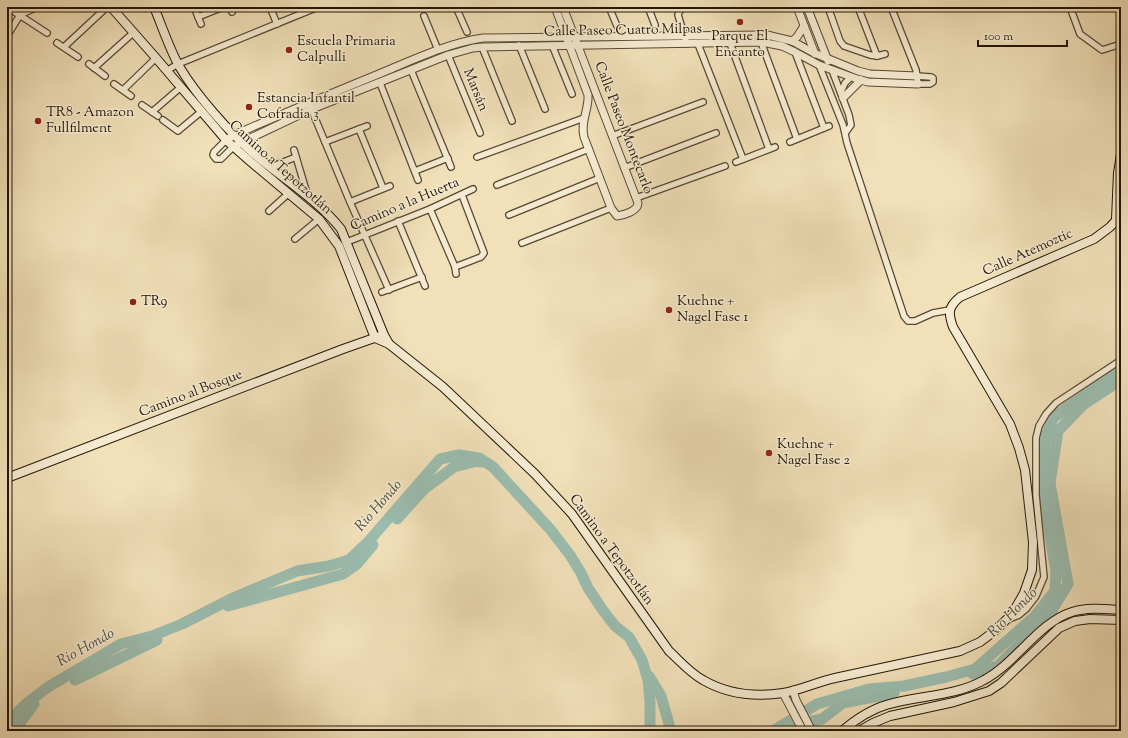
<svg xmlns="http://www.w3.org/2000/svg" width="1128" height="738" font-family="'Sorts Mill Goudy',serif">
<rect width="100%" height="100%" fill="#f1e0b8"/>
<filter id="stains"><feTurbulence type="fractalNoise" baseFrequency=".005" numOctaves="4"/><feColorMatrix values="0 0 0 0 .2 0 0 0 0 .09 0 0 0 0 .02 0 0 0 .5 -.17"/></filter>
<radialGradient id="worn" r=".72"><stop offset=".6" stop-color="#630" stop-opacity="0"/><stop offset="1" stop-color="#630" stop-opacity=".3"/></radialGradient>
<g fill="none" stroke-linecap="round" stroke-linejoin="round">
<g stroke="#9bbdb0" stroke-width="11">
<path d="M397 519 424 489 454 467 478 461 480 462"/>
<path d="M228 606 343 574 357 564 373 545"/>
<path d="M973 674 998 666 1051 612 1068 584 1050 483 1058 431 1083 405 1121 380"/>
<path d="M649 676 661 696 671 731"/>
<path d="M75 680 157 640"/>
<path d="M788 726 822 719 843 703 894 693"/>
<path d="M8 731 13 717 27 703 48 687 121 644 152 636 182 624 233 598 297 571 329 566 349 560 368 542 440 459 459 455 479 458 493 467 550 529 570 555 581 573 588 588 602 609 615 626 629 637 642 660 648 680 650 701V727L651 731"/>
<path d="M14 731 34 704"/>
<path d="M773 731 817 704 869 689 904 686 946 677 975 669 1035 616 1055 591 1056 572 1044 501 1042 466 1046 436 1053 418 1072 404 1121 371"/>
</g>
<defs>
<g id="minor">
<path d="M194 7 201 24"/>
<path d="M230 7 232 12"/>
<path d="M270 7 277 24"/>
<path d="M456 7 467 32"/>
<path d="M609 7 617 26"/>
<path d="M648 7 655 25"/>
<path d="M683 7 679 12 678 15 687 44"/>
<path d="M828 7 840 41 844 46 870 55 877 56 885 54"/>
<path d="M858 7 877 56"/>
<path d="M891 7 916 70 918 84H930L933 82V78L931 77 917 76"/>
<path d="M1070 7 1080 34 1102 50 1121 44"/>
<path d="M10 9 47 33"/>
<path d="M424 16 438 50"/>
<path d="M198 17 223 7"/>
<path d="M9 33 20 15 37 7"/>
<path d="M761 42 797 139"/>
<path d="M57 43 78 57"/>
<path d="M730 43 769 149"/>
<path d="M698 44 743 159"/>
<path d="M519 45 545 109"/>
<path d="M552 45 572 94"/>
<path d="M64 47 107 7"/>
<path d="M482 47 512 121"/>
<path d="M795 52 824 128"/>
<path d="M448 55 480 133"/>
<path d="M89 64 105 76"/>
<path d="M819 65 843 125 847 143 904 316 908 321H915L933 313 950 310"/>
<path d="M94 68 133 33"/>
<path d="M168 70 178 64 318 7"/>
<path d="M411 70 451 167"/>
<path d="M832 70 849 115 851 125 846 132"/>
<path d="M380 83 418 180"/>
<path d="M114 84 131 96"/>
<path d="M123 90 156 58"/>
<path d="M841 92 845 83 851 77"/>
<path d="M142 105 158 116"/>
<path d="M310 106 350 202 389 290"/>
<path d="M152 112 181 87"/>
<path d="M163 120 178 131 202 111"/>
<path d="M359 129 383 188"/>
<path d="M612 136 703 102"/>
<path d="M226 140 214 152 213 155 216 159H221L234 146"/>
<path d="M325 142 367 126"/>
<path d="M790 142 829 126"/>
<path d="M294 150 308 197"/>
<path d="M477 157 584 118"/>
<path d="M736 162 775 147"/>
<path d="M271 167 296 157"/>
<path d="M624 168 716 133"/>
<path d="M415 171 448 158"/>
<path d="M497 185 589 149"/>
<path d="M636 198 725 166"/>
<path d="M350 202 390 186"/>
<path d="M430 209 455 267 456 274"/>
<path d="M269 211 289 193"/>
<path d="M509 215 600 178"/>
<path d="M398 221 425 286"/>
<path d="M295 239 319 219"/>
<path d="M347 242 430 209 473 189"/>
<path d="M522 243 611 208"/>
<path d="M455 267 481 257 484 253 462 195"/>
<path d="M382 292 422 277"/>
<path d="M1009 619 1019 615 1026 609 1036 596 1044 577 1036 495V438L1039 426 1046 414 1056 403 1121 360"/>
</g>
<g id="tertiary">
<path d="M555 7 588 95C589 110 580 122 584 137L611 208 617 216C624 215 638 211 638 203L563 7"/>
<path d="M797 7 815 54"/>
<path d="M807 7 828 61"/>
<path d="M792 41 797 37 804 26"/>
<path d="M843 98 861 80"/>
<path d="M226 140 234 135C284 113 335 92 386 71 417 58 449 43 483 38L767 35 792 41 814 53 858 71 870 74 917 76"/>
<path d="M238 144 312 109 423 65 448 55 473 48 482 47 761 42 782 46 795 52 819 65 857 79 868 82 918 84"/>
<path d="M793 690 796 700 812 731"/>
<path d="M783 693 803 731"/>
</g>
<g id="secondary">
<path d="M111 7 156 58 226 140 251 162 319 219 339 246 375 338 389 344 443 387 535 474 572 514 669 651C680 661 690 673 703 680 727 694 756 697 783 693 801 690 817 682 835 678 877 669 918 660 960 651L980 642 996 630 1012 614 1024 593 1032 570 1033 542 1025 470 1019 448 1010 424 953 327C948 313 948 307 960 297L1094 239 1110 227 1121 215"/>
<path d="M154 7C162 26 169 48 179 66 196 95 229 132 254 154 283 179 317 199 341 229L384 335 389 344"/>
<path d="M1116 219 1118 173 1121 154"/>
<path d="M7 478 343 349 380 336"/>
<path d="M842 731C855 720 869 710 886 705 918 695 954 697 984 680 1015 664 1039 622 1072 612 1088 607 1105 609 1121 610"/>
<path d="M859 731 873 723 890 716 954 702 989 691 1001 683 1059 628 1075 621 1090 619 1121 620"/>
</g>
</defs>
<use href="#minor" stroke="#564834" stroke-width="8"/>
<use href="#tertiary" stroke="#564834" stroke-width="9"/>
<use href="#secondary" stroke="#231608" stroke-width="10"/>
<use href="#minor" stroke="#f6ebd1" stroke-width="5.5"/>
<use href="#tertiary" stroke="#f6ebd1" stroke-width="7"/>
<use href="#secondary" stroke="#f6ebd1" stroke-width="8"/>
</g>
<g fill="#8f2418" stroke="#f6ebd1" stroke-width="1.5">
<circle cx="740" cy="22" r="4"/>
<circle cx="289" cy="50" r="4"/>
<circle cx="249" cy="107" r="4"/>
<circle cx="38" cy="121" r="4"/>
<circle cx="133" cy="302" r="4"/>
<circle cx="669" cy="310" r="4"/>
<circle cx="769" cy="453" r="4"/>
</g>
<g text-anchor="middle" dominant-baseline="central" stroke-width="3" stroke-linejoin="round" paint-order="stroke">
<g font-size="14" fill="#231608" stroke="#f6ebd1">
<text transform="translate(623 31) rotate(-1)">Calle Paseo Cuatro Milpas</text>
<text transform="translate(475 90) rotate(68)">Marsán</text>
<text transform="translate(623 128) rotate(69)">Calle Paseo Montecarlo</text>
<text transform="translate(280 168) rotate(42)">Camino a Tepotzotlán</text>
<text transform="translate(405 205) rotate(-23)">Camino a la Huerta</text>
<text transform="translate(1028 253) rotate(-24)">Calle Atemoztic</text>
<text transform="translate(191 394) rotate(-21)">Camino al Bosque</text>
<text transform="translate(611 550) rotate(54)">Camino a Tepotzotlán</text>
</g>
<g font-size="14" fill="#231608" stroke="#f6ebd1" text-anchor="start">
<text x="740" y="37" text-anchor="middle">Parque El<tspan x="740" dy="16">Encanto</tspan></text>
<text x="297" y="42">Escuela Primaria<tspan x="297" dy="16">Calpulli</tspan></text>
<text x="257" y="99">Estancia Infantil<tspan x="257" dy="16">Cofradia 3</tspan></text>
<text x="46" y="113">TR8 - Amazon<tspan x="46" dy="16">Fullfilment</tspan></text>
<text x="141" y="302">TR9</text>
<text x="677" y="302">Kuehne +<tspan x="677" dy="16">Nagel Fase 1</tspan></text>
<text x="777" y="445">Kuehne +<tspan x="777" dy="16">Nagel Fase 2</tspan></text>
</g>
<g font-size="15" font-style="italic" fill="#4d5043" stroke="#f6ebd1">
<text transform="translate(379 506) rotate(-49)">Rio Hondo</text>
<text transform="translate(1013 613) rotate(-45)">Rio Hondo</text>
<text transform="translate(86 648) rotate(-29)">Rio Hondo</text>
</g>
</g>
<rect width="1128" height="738" fill="none" stroke="#f1e0b8" stroke-width="24"/>
<rect x="8" y="8" width="1112" height="722" fill="none" stroke="#231608" stroke-width="2"/>
<rect x="12" y="12" width="1104" height="714" fill="none" stroke="#231608"/>
<path d="M978 40v6h89v-6" fill="none" stroke="#231608" stroke-width="2"/>
<text x="984" y="40" font-size="12" fill="#231608" stroke="#f6ebd1" stroke-width="3" paint-order="stroke">100 m</text>
<rect width="100%" height="100%" filter="url(#stains)"/>
<rect width="100%" height="100%" fill="url(#worn)"/>
</svg>
